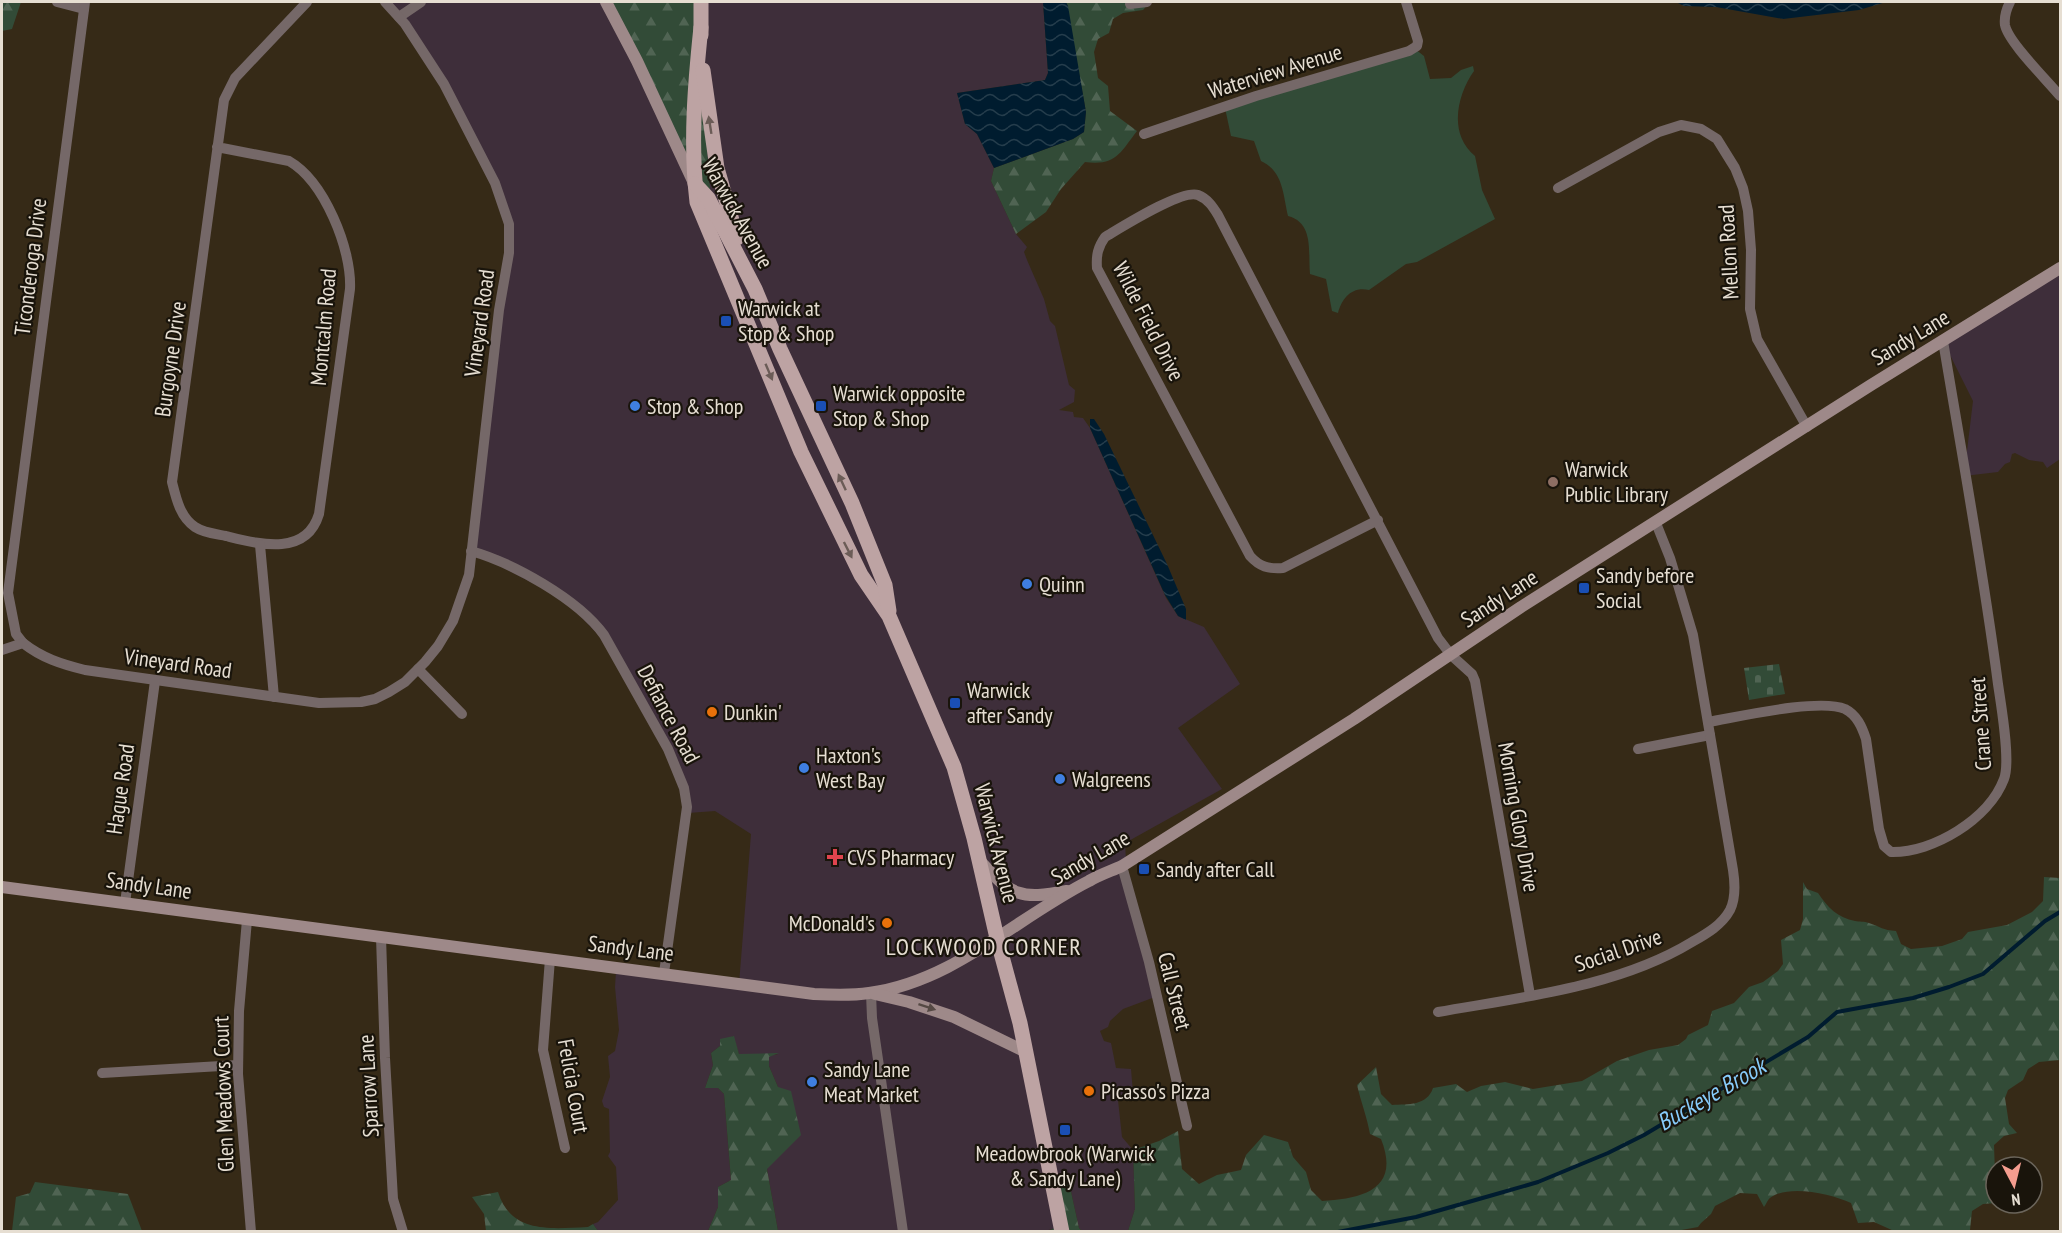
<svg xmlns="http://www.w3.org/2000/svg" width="2062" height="1233" font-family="'PT Sans Narrow',sans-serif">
<defs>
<pattern id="forest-firs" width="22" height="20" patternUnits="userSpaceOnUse" patternTransform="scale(1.5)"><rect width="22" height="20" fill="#324b37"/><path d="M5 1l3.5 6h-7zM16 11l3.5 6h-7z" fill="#506453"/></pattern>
<pattern id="cemetery-stones" width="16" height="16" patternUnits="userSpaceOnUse" patternTransform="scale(1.5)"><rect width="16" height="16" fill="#324b37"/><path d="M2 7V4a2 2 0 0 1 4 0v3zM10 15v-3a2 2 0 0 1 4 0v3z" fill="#506453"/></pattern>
<pattern id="water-waves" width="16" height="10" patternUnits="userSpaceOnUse" patternTransform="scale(1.5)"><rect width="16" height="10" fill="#001c2f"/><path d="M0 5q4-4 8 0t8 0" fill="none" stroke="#253d4c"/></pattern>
</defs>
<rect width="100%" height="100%" fill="#362a17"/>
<g fill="#3e2e3a">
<path d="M383 2H605L701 76 696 2H1043L1048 73 1045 80 957 93 965 124 977 134 994 168 991 181 1016 234 1027 247 1024 252 1027 260 1044 299 1050 321 1055 326 1069 385 1075 390 1074 402 1059 410 1073 412 1074 417 1083 418 1090 428 1166 598 1178 616 1204 627 1240 684 1178 728 1222 789 1125 843 1127 878 1155 997 1123 1009 1110 1021 1108 1027 1100 1031 1104 1041 1111 1043 1116 1068 1131 1069 1133 1093 1118 1100 1122 1137 1133 1150 1135 1209 1128 1231H1082L1079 1228 1068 1178 1060 1227 1045 1231H778L767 1169 778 1087 769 1066V1056L778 1054H739L733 1036 711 1053 713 1065 705 1088H718L724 1094 731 1180 718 1187V1207L708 1231H598L593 1224 598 1222 618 1200 616 1167 608 1156 610 1152 609 1109 604 1107 602 1101 610 1077 608 1056 615 1051 619 1030 615 987 616 971 739 984 751 834 715 811 688 813 684 786 607 644 565 600 473 552 509 226 500 197 442 82Z"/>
<path d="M2060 269V459L2047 468 2043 462 2029 460 2015 453 2012 454 2010 462 2005 464 1998 472 1964 476 1973 401 1944 343Z"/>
</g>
<g fill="url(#forest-firs)">
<path d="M2 2H21L12 29 2 31Z"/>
<path d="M605 2H696L711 202Z"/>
<path d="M1066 2H1150L1143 10 1123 13 1113 19 1109 33 1098 39 1094 52 1098 78 1108 86 1110 111 1137 131C1120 153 1116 166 1085 162L1061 189 1046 212 1016 234 991 181 994 168 1073 139 1084 132 1086 112Z"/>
<path d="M2044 877 2060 878V1060L2039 1062 2028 1069 2023 1080 2008 1090 2005 1098 2009 1124 2017 1133 2004 1136 1994 1145 1996 1203 1983 1204 1972 1211 1970 1230 1967 1231H1894L1874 1222 1858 1223 1851 1203C1832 1194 1792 1185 1773 1196 1768 1198 1767 1203 1764 1207L1757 1194 1740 1193 1715 1206 1711 1214 1701 1223 1698 1227 1676 1231H1128L1135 1209 1133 1150 1159 1141 1178 1131 1182 1169 1199 1184 1217 1175 1241 1170 1246 1155 1264 1135 1288 1142 1293 1157 1306 1172 1311 1190 1322 1201C1363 1199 1401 1189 1381 1139L1370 1134C1367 1117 1361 1102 1357 1085L1376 1067 1381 1094 1392 1105C1408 1104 1427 1106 1433 1088L1456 1084 1467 1092 1481 1086 1505 1082 1533 1089 1582 1081 1617 1061 1649 1050 1678 1045 1686 1039 1688 1035 1708 1025 1712 1011 1734 1003 1749 987 1763 982 1778 971 1783 964 1781 940 1800 930 1803 919V882L1807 889 1818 893C1827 907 1838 918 1855 921 1859 922 1864 921 1869 923 1881 927 1882 930 1896 931L1901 944 1911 949 1942 946 1962 939 1968 932 2007 925 2032 912 2043 901Z"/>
<path d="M734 1036 739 1054 779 1053 769 1057V1066L778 1087 791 1091 801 1135 767 1169 778 1231H708L718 1207V1187L731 1180 724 1094 718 1088H705L713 1065 711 1053 720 1046V1039Z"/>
<path d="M1068 1178 1079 1228 1082 1231 1045 1232 1060 1226 1052 1182Z"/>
<path d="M35 1182 128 1194 142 1231H12L16 1197 30 1193Z"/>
<path d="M498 1192C511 1233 547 1229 588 1227L593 1224 598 1231H486L484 1214 472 1197Z"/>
</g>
<path fill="url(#cemetery-stones)" d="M1779 664 1785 694 1749 700 1744 668Z"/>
<path fill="#324b37" d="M1415 49 1424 56 1430 79 1451 78 1461 70 1473 66 1474 71C1457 95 1448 134 1475 156L1482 190 1495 219 1417 262 1406 264 1369 290C1352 286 1342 298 1338 313L1332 311 1326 279 1310 274C1308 251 1314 223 1288 216 1283 194 1283 171 1261 161L1254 141 1231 136 1225 108Z"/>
<g fill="url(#water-waves)">
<path d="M1043 2H1066L1068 6 1086 112 1084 132 1073 139 994 168 977 134 965 124 957 93 1045 80 1048 73Z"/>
<path d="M1676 2H1886L1859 10 1783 19 1716 7 1684 6Z"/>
<path d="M1090 419H1094L1104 434 1167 564 1186 609V620L1178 616 1165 595 1090 428Z"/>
</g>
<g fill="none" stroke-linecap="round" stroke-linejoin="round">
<path stroke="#001c2f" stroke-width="4" d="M1338 1232 1416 1217 1493 1195 1538 1182 1608 1153 1644 1135 1808 1037 1837 1012 1913 998 1949 987 1983 974 2045 921 2060 912"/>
<g stroke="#756868" stroke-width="10">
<path d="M57 2 84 9"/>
<path d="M2010 2C2007 8 2004 18 2005 25 2008 42 2048 81 2060 96"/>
<path d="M1130 4 1147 2"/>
<path d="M399 17 421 2"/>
<path d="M1144 134 1256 96 1409 51 1417 46 1418 41 1406 2"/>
<path d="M217 147 289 161C324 181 352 249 350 289L319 514C306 557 259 544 226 536 216 534 204 533 195 527 180 517 176 498 172 482L224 100 235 78 307 2"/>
<path d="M1558 188 1659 132 1681 125 1701 129 1717 139 1735 168 1743 188 1748 211 1751 250 1750 309 1757 339 1807 427"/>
<path d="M1378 520 1283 568C1268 569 1260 567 1250 556L1097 268C1096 255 1098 247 1105 237 1122 227 1182 189 1198 195 1208 199 1213 207 1218 215L1438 638 1451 655 1472 674 1475 681 1530 995"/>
<path d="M260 545 274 697"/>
<path d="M471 551C513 563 578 599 604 635L668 749 684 788 687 807 664 973"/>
<path d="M23 643 16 634 8 593 85 2"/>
<path d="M2 650 23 643C42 658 61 664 85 670L319 703 361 702 375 699 389 692 405 682 425 662 438 646 453 621 469 575 499 310 509 253V224L495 183 444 84 405 24 385 2"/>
<path d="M418 669 462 714"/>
<path d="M1708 722C1738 717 1819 698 1845 709 1857 715 1862 727 1866 739L1879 829 1884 846 1891 852C1933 853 1989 819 2004 779 2011 761 2001 705 1998 684 1983 569 1962 455 1943 341"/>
<path d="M1638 749 1710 735"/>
<path d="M1122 866 1149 962 1187 1126"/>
<path d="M125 903 155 681"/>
<path d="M247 920 239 1011 238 1074 251 1232"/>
<path d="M381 937 385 1058 393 1199 403 1232"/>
<path d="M550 959 543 1050 565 1148"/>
<path d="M871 993 872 1018 903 1232"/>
<path d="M1438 1012C1522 997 1618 987 1692 942 1706 934 1722 925 1730 910 1736 898 1735 883 1733 870L1693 635 1670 558 1656 523"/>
<path d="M102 1073 238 1065"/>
</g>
<g stroke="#9e8989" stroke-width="12">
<path d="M606 2 637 61 693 181"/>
<path d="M980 861C1012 896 1020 900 1067 891"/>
<path d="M2 887 814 994C832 995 850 996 869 993 953 982 1016 918 1089 881 1099 875 1111 871 1122 866L1354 719 1521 607 1871 385 2060 268"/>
<path d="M875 994 909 1002 954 1017 1026 1052"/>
</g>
<g stroke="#bda3a3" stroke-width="15">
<path d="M701 2V35"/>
<path d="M701 27C695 84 690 144 697 202L801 452 861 575 889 616 954 767 974 838 997 938 1020 1023 1062 1232"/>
<path d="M703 70 717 168 737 238"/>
<path d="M695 184 708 198 755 289 780 349 852 503 885 585 889 611"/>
</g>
</g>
<defs><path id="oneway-solid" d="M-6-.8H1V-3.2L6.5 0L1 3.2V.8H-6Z" transform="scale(1.5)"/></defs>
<g fill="#6b5c57">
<use href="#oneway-solid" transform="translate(710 125) rotate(-99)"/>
<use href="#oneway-solid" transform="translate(769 372) rotate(67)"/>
<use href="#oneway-solid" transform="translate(842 482) rotate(-115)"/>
<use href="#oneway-solid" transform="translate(848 550) rotate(63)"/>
</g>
<use fill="#554944" href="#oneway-solid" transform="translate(927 1007) rotate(18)"/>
<g fill="#1a4fb4" stroke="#19140b" stroke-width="2">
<rect x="720" y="315" width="12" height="12" rx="3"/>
<rect x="815" y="400" width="12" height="12" rx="3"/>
<rect x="1578" y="582" width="12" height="12" rx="3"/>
<rect x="949" y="697" width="12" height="12" rx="3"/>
<rect x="1138" y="863" width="12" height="12" rx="3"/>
<rect x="1059" y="1124" width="12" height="12" rx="3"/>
</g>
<g fill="#3f7fe0" stroke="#19140b" stroke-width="2">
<circle cx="635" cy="406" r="6"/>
<circle cx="1027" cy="584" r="6"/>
<circle cx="804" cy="768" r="6"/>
<circle cx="1060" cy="779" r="6"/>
<circle cx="812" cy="1082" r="6"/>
</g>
<circle fill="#8d6e63" stroke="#19140b" stroke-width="2" cx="1553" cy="482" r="6"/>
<g fill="#e8710a" stroke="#19140b" stroke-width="2">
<circle cx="712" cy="712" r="6"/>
<circle cx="887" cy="923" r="6"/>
<circle cx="1089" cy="1091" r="6"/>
</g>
<path fill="#e0444e" stroke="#19140b" stroke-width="2" d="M832 848h6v6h6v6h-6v6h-6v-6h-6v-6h6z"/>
<g text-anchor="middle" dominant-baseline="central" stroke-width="4.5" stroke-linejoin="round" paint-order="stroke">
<g font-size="22" fill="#e6ded2" stroke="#19140b">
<text transform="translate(1275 71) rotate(-17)">Waterview Avenue</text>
<text transform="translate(738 213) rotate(61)">Warwick Avenue</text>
<text transform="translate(1728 252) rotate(-93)">Mellon Road</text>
<text transform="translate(30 267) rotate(-83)">Ticonderoga Drive</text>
<text transform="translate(1149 321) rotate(63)">Wilde Field Drive</text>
<text transform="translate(479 323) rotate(-82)">Vineyard Road</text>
<text transform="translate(323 327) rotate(-85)">Montcalm Road</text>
<text transform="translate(1910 337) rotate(-31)">Sandy Lane</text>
<text transform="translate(170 359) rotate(-82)">Burgoyne Drive</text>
<text transform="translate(1499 598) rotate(-33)">Sandy Lane</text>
<text transform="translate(178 663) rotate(8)">Vineyard Road</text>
<text transform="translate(669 714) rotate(62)">Defiance Road</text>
<text transform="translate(1980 724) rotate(-94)">Crane Street</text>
<text transform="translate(120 789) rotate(-82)">Hague Road</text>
<text transform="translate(1519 817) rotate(80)">Morning Glory Drive</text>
<text transform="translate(997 843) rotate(76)">Warwick Avenue</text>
<text transform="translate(1090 857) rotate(-30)">Sandy Lane</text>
<text transform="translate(149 885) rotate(8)">Sandy Lane</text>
<text transform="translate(631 948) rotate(7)">Sandy Lane</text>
<text transform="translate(1618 950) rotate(-19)">Social Drive</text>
<text transform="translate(1175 991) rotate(76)">Call Street</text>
<text transform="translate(368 1086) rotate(-93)">Sparrow Lane</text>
<text transform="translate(574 1086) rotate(80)">Felicia Court</text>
<text transform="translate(223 1094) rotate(-92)">Glen Meadows Court</text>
</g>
<g font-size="22" fill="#e6ded2" stroke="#19140b" text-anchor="start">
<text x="738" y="308">Warwick at<tspan x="738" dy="25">Stop &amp; Shop</tspan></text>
<text x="833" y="393">Warwick opposite<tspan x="833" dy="25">Stop &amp; Shop</tspan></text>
<text x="647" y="406">Stop &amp; Shop</text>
<text x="1565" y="469">Warwick<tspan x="1565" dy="25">Public Library</tspan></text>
<text x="1596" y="575">Sandy before<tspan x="1596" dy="25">Social</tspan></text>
<text x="1039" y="584">Quinn</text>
<text x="967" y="690">Warwick<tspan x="967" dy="25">after Sandy</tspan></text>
<text x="724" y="712">Dunkin'</text>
<text x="816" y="755">Haxton's<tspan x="816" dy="25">West Bay</tspan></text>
<text x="1072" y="779">Walgreens</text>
<text x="847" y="857">CVS Pharmacy</text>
<text x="1156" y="869">Sandy after Call</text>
<text x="875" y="923" text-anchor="end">McDonald's</text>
<text x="824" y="1069">Sandy Lane<tspan x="824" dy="25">Meat Market</tspan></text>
<text x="1101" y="1091">Picasso's Pizza</text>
<text x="1065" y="1153" text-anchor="middle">Meadowbrook (Warwick<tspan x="1065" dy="25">&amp; Sandy Lane)</tspan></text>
</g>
<g font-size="24" letter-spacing="1.5" fill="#e6ded2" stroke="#19140b">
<text x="984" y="946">LOCKWOOD CORNER</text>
</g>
<g font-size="24" font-style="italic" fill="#87cbfa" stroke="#19140b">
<text transform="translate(1711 1094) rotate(-30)">Buckeye Brook</text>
</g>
</g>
<rect width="2062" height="1233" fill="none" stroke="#e6ded2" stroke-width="6"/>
<g transform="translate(2014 1185) rotate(173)"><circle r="28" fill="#19140b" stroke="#6b655b" stroke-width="1.5"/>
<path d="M0-4.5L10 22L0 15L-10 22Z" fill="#f59d8f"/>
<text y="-9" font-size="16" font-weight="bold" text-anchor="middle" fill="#e6ded2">N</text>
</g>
</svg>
